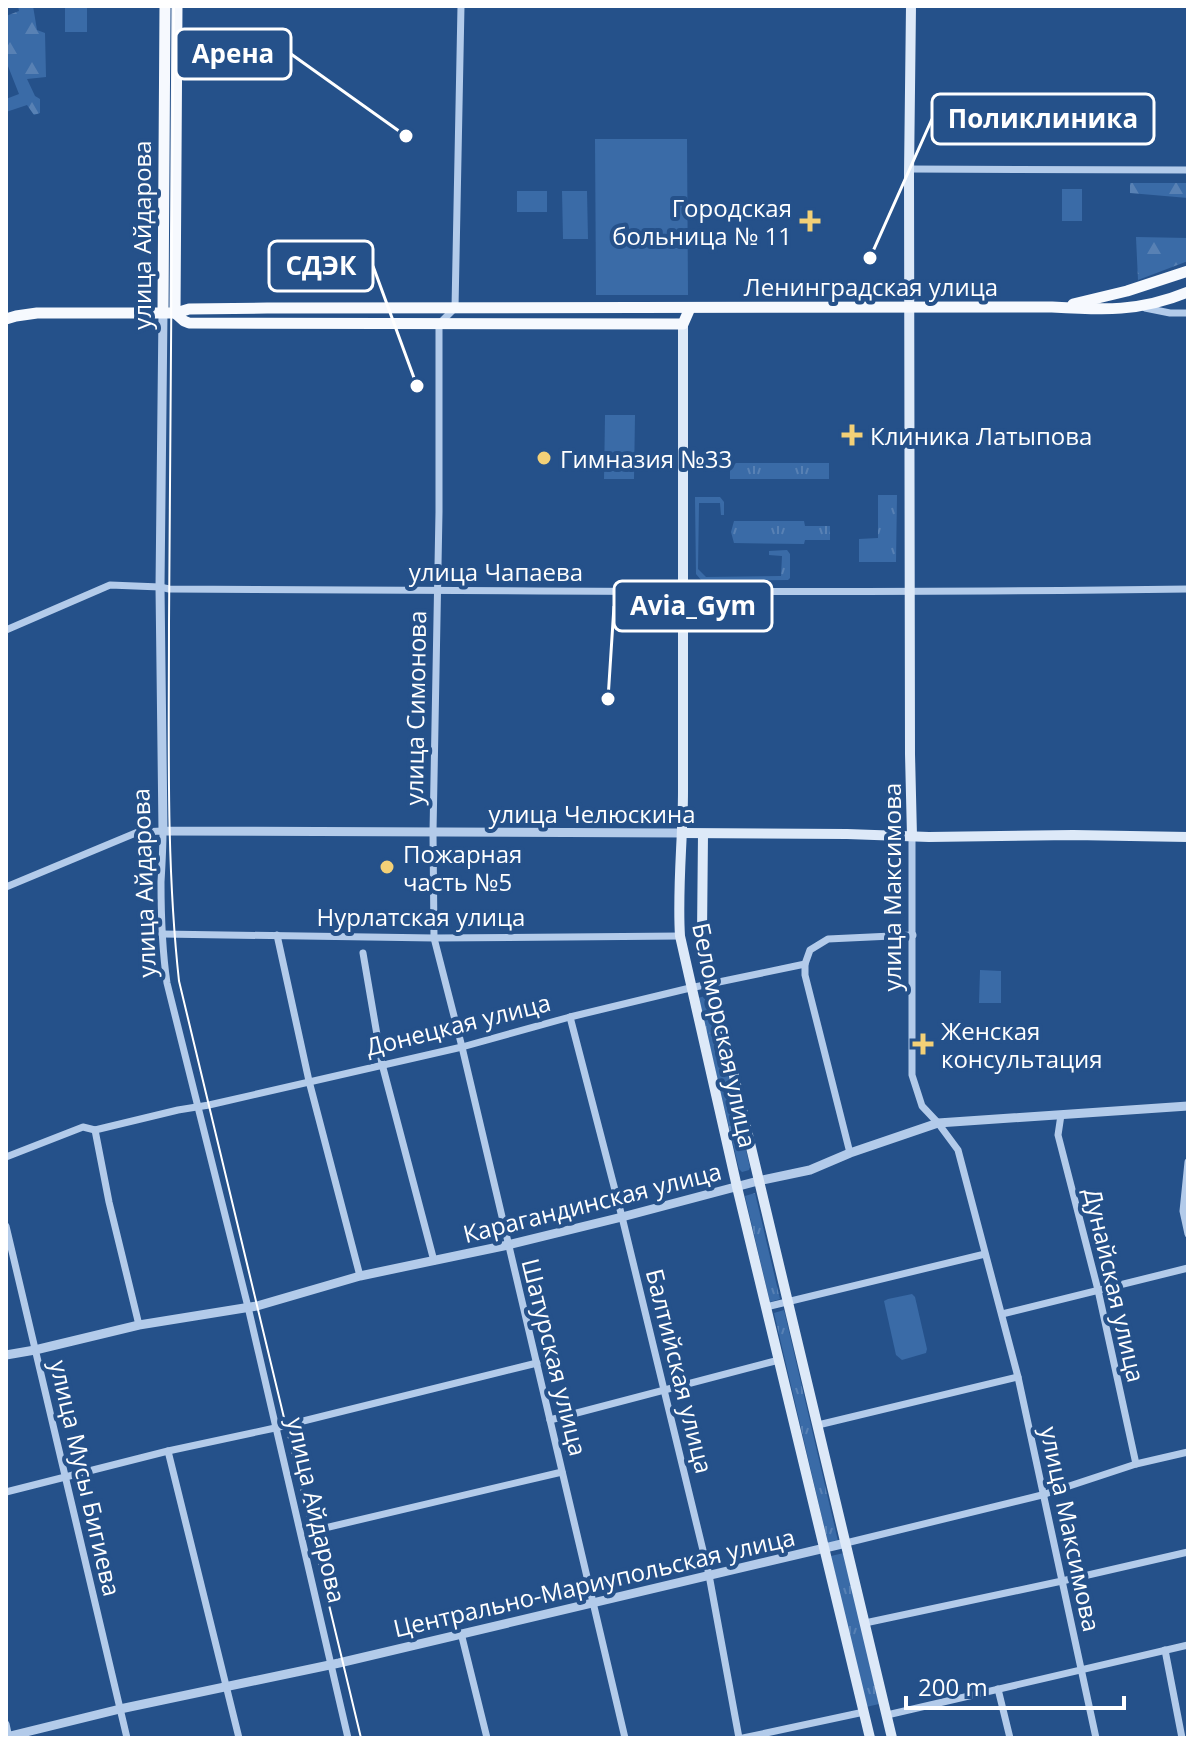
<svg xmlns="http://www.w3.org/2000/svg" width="1194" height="1744" font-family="'Open Sans',sans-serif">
<defs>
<pattern id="grass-tufts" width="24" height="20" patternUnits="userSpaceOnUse" patternTransform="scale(2)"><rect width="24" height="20" fill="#3a6ba7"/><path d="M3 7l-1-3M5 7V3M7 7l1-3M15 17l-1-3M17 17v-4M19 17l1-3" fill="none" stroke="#5881b4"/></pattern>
<pattern id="forest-firs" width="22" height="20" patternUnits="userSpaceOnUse" patternTransform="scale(2)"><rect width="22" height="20" fill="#3a6ba7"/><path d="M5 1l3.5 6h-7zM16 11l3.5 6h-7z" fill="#5881b4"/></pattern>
</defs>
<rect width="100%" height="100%" fill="#25518a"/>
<g fill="url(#grass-tufts)">
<path d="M736 463H829V479H730V469Z"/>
<path d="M878 495H897L896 562H859V539L878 538Z"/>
<path d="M695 497H720L724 502V515H721L720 503H699L698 569 706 577 781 576 782 556 769 555V551L787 550 790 554V578L788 580 702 581 696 574Z"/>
<path d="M734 521H804L805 526H830V540H805L804 544 734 543 731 532Z"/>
<path d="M709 995 750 1167 749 1170 742 1172 739 1169 698 998Z"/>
<path d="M755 1193 780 1299 770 1302 745 1196Z"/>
<path d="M784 1310 838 1541 828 1543 774 1313Z"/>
<path d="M844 1553 879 1704 866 1707 831 1556Z"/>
</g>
<g fill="url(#forest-firs)">
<path d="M18 6H33L37 30 45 33 46 77 27 79 35 96 40 99V113L34 115 27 105 6 112V99L19 94 6 61V16L19 11Z"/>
<path d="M1130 183H1188V198L1130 193Z"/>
<path d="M1136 237 1188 238V261L1138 280Z"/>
</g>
<g fill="#3a6ba7">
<rect x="65" y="6" width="22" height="26"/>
<path d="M595 139H687L688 295H596Z"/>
<rect x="1062" y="189" width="20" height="32"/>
<rect x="517" y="191" width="30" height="21"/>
<path d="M562 191H587L588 239H563Z"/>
<path d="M605 415H635L634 479H604Z"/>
<path d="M980 970 1001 971V1003H979Z"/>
<path d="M912 1294 915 1297 927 1349 926 1353 902 1360 896 1355 884 1301 888 1299Z"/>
</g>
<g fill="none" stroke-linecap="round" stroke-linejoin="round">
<g stroke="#b3cbea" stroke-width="7">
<path d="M461 6 455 308 439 324V512L433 832 434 938 462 1047 625 1738"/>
<path d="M909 169 1188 170"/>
<path d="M1145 308 1170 313H1188"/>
<path d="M6 630 110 585 160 587 169 589C292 589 416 591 539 591 755 592 972 592 1188 589"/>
<path d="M912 836V1075L922 1106 938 1123 958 1150 1018 1377 1096 1738"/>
<path d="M6 887 138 832 163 831C163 848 162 865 161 882 161 915 162 949 167 983L248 1307 348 1738"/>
<path d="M162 934 434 938 680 936"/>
<path d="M277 935 309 1081 360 1276"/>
<path d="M363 953 382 1064 434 1261"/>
<path d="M805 964V975L850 1153"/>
<path d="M570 1017 622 1217 709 1575 739 1738"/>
<path d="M1061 1115 1058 1135 1098 1290 1136 1464"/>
<path d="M95 1130 109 1202 139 1325"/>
<path d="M6 1157 83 1127 95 1130 178 1110 209 1105 462 1047 570 1017 690 988 805 964 810 950 828 939 913 935"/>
<path d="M1188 1162 1183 1211 1188 1234"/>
<path d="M6 1226 127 1738"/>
<path d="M766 1307 985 1254"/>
<path d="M1002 1314 1188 1268"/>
<path d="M550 1420 779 1360"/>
<path d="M818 1425 1018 1377"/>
<path d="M168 1451 239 1738"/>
<path d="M6 1492 168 1451 275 1428 537 1363"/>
<path d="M312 1531 562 1472"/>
<path d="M846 1543 1042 1495 1136 1464 1188 1452"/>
<path d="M865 1623 1062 1581 1188 1552"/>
<path d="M461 1633 487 1738"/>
<path d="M1165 1650 1182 1738"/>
<path d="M998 1689 1010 1738"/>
<path d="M887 1715 1188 1645"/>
<path d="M6 1724 9 1738"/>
<path d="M743 1738 864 1712"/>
</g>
<g stroke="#b3cbea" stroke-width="9">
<path d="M163 312 160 587 163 831 683 833"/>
<path d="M6 1355 35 1350 139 1325 257 1306 360 1276 508 1245 622 1217 758 1181 810 1170 850 1153 938 1123 1188 1106"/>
<path d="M6 1737 120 1709 339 1663 846 1543"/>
</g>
<g stroke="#dde9f8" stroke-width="10">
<path d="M911 6 909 173 910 754 912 836"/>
<path d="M683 324C682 479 682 635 683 791 683 839 677 888 680 936L737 1187 870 1738"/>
<path d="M683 833 847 834 929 837 1073 835 1188 837"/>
<path d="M703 834 702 934 712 984 892 1738"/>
</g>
<g stroke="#f6f9fe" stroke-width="11">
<path d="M1073 304 1127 291 1188 271"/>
<path d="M163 312 165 6"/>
<path d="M175 313 184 321 189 323 683 324 690 308"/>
<path d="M175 313 177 6"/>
<path d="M6 319 16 316 37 313H176L189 309 267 308 1052 307C1104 310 1139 312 1188 292"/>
</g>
<path stroke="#fff" stroke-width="2" d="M174 6C172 212 169 418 169 624 169 743 166 862 179 981L361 1738"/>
</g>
<g fill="#f3d077" stroke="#25518a" stroke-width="3">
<path d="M806 209h8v8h8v8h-8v8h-8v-8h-8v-8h8z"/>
<path d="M848 423h8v8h8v8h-8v8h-8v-8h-8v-8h8z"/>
<circle cx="544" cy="458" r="8"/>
<circle cx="387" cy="867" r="8"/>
<path d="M919 1032h8v8h8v8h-8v8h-8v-8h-8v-8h8z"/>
</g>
<g text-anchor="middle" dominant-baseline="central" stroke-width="8" stroke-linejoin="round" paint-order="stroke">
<g font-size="24" fill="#fff" stroke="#25518a" text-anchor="start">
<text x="792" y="207" text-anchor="end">Городская<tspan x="792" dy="28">больница № 11</tspan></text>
<text x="870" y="435">Клиника Латыпова</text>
<text x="560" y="458">Гимназия №33</text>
<text x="403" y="853">Пожарная<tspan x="403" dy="28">часть №5</tspan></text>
<text x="941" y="1030">Женская<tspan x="941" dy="28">консультация</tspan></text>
</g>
<g font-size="24" fill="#fff" stroke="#25518a">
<text transform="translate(141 235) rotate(-90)">улица Айдарова</text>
<text x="871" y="286">Ленинградская улица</text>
<text x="496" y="571">улица Чапаева</text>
<text transform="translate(415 708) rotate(-89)">улица Симонова</text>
<text x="592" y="813">улица Челюскина</text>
<text transform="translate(143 883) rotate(-92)">улица Айдарова</text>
<text transform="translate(891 887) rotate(-90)">улица Максимова</text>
<text x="421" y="916">Нурлатская улица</text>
<text transform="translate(458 1024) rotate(-14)">Донецкая улица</text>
<text transform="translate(725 1035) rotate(78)">Беломорская улица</text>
<text transform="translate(592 1202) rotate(-14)">Карагандинская улица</text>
<text transform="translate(1115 1285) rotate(77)">Дунайская улица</text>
<text transform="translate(555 1357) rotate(76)">Шатурская улица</text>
<text transform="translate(680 1371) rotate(76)">Балтийская улица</text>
<text transform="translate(86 1478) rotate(77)">улица Мусы Бигиева</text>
<text transform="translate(317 1510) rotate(77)">улица Айдарова</text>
<text transform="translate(1071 1529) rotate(78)">улица Максимова</text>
<text transform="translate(594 1582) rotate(-13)">Центрально-Мариупольская улица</text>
</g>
</g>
<path fill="none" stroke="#fff" stroke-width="3" d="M406 136L291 54M870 258L932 119M417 386L373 266M608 699L614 606"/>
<g fill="#fff" stroke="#25518a" stroke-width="3">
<circle cx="406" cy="136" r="8"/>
<circle cx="870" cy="258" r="8"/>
<circle cx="417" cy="386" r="8"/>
<circle cx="608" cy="699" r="8"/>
</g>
<g fill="#25518a" stroke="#fff" stroke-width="3">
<rect x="176" y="29" width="115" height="50" rx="8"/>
<rect x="932" y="94" width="222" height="50" rx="8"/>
<rect x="269" y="241" width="104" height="50" rx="8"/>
<rect x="614" y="581" width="158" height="50" rx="8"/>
</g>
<g font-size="26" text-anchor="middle" font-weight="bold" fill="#fff">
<text x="233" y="63">Арена</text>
<text x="1043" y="128">Поликлиника</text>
<text x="321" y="275">СДЭК</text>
<text x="693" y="615">Avia_Gym</text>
</g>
<rect width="1194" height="1744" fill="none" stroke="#ffffff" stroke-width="16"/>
<path d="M906 1696v12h218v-12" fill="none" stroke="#ffffff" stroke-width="4"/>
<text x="918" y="1696" font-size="24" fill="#ffffff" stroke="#25518a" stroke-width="6" paint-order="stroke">200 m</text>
</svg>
